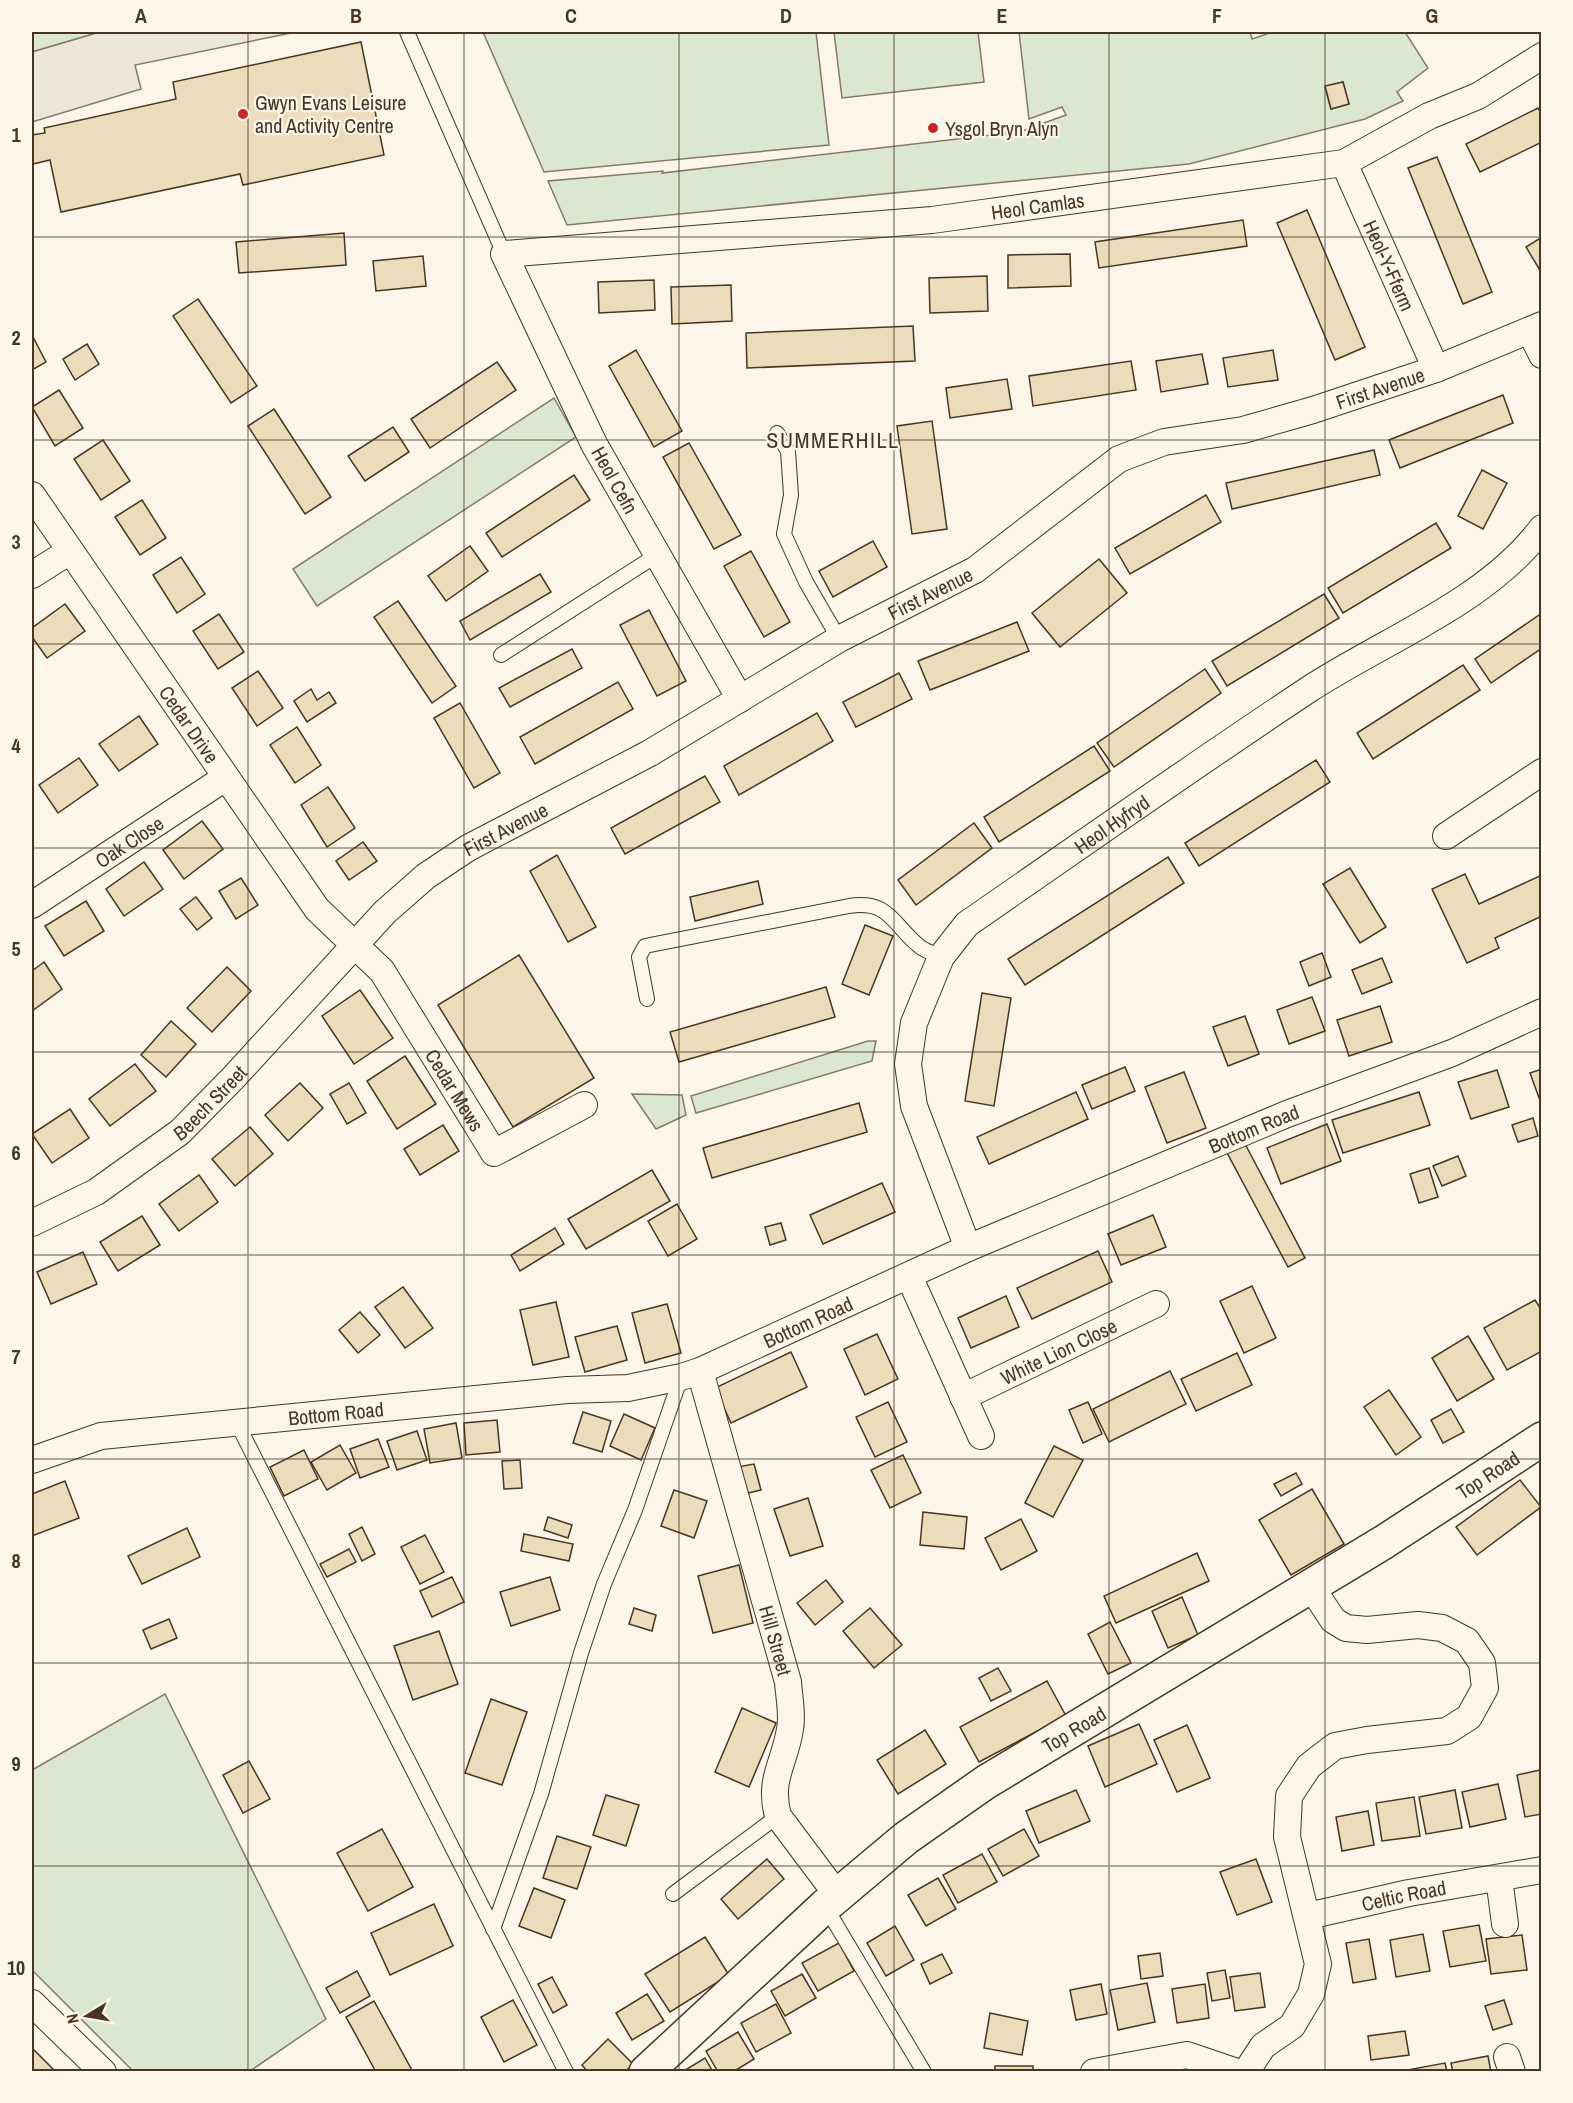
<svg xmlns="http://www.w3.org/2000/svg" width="1573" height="2103" font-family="'Archivo Narrow',sans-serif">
<rect width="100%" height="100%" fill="#fbf6e9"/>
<g fill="#dce7d0" stroke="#887966" stroke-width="1.5" fill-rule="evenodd">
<path d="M32 32H100L32 52Z"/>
<path d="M483 32H816L829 145 544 172Z"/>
<path d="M834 32H978L984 82 842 98Z"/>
<path d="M1019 32H1250L1252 39 1273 32H1405L1428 68 1397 92 1403 101 1365 119 1189 164 567 225 548 181 663 171 662 173 1019 132 1066 115 1062 107 1029 119ZM1343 82 1349 104 1331 109 1325 87Z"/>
<path d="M554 398 576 437 317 606 293 569Z"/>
<path d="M868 1041H876L872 1061 696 1113 691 1096Z"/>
<path d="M632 1094 682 1095 686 1115 656 1129Z"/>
<path d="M165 1694 326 2019 250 2071H133L32 1970V1770Z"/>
</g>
<path fill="#ede7d9" stroke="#887966" stroke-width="1.5" d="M100 32H296L135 65 141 89 32 122V52Z"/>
<g fill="#ecdcbc" stroke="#4a3520" stroke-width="1.5">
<path d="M361 42 384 155 243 185 240 174 61 212 50 160 33 164 32 135 45 133 44 128 176 99 173 82Z"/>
<path d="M1343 82 1349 104 1331 109 1325 86Z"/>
<path d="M1538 108 1542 115V142L1480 172 1466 144Z"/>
<path d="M1437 157 1492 292 1463 304 1408 168Z"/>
<path d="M1307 210 1365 347 1335 360 1277 223Z"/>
<path d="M1243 220 1247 246 1099 268 1095 242Z"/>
<path d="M344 233 346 265 239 273 236 242Z"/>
<path d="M1542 237V271L1541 272 1526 247Z"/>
<path d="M1070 254 1071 286 1008 288V255Z"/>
<path d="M423 256 426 286 376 291 373 261Z"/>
<path d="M987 276 988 311 930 313 929 278Z"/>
<path d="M654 280 655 310 599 313 598 282Z"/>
<path d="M731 285 732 321 672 324 671 287Z"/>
<path d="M198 299 257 386 231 403 173 316Z"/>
<path d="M913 326 915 361 747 368 746 333Z"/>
<path d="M32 335 46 362 32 370Z"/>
<path d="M87 344 99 364 75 380 63 359Z"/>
<path d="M636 350 682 431 654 447 609 366Z"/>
<path d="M1273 350 1278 380 1228 387 1223 358Z"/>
<path d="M1202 354 1208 384 1161 392 1156 361Z"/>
<path d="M1131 361 1136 390 1033 406 1029 376Z"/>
<path d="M497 362 516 390 430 448 411 419Z"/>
<path d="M1007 379 1012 409 950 418 946 388Z"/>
<path d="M59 390 83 428 55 446 32 407Z"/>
<path d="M1503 395 1513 423 1400 468 1389 440Z"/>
<path d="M274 409 331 497 305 514 248 426Z"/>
<path d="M932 421 947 529 912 534 897 426Z"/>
<path d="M393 427 409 452 365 481 348 456Z"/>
<path d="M103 440 130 481 101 500 74 459Z"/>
<path d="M689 443 741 535 714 549 663 457Z"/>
<path d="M1374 450 1380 475 1232 509 1226 483Z"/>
<path d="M1482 470 1507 483 1483 529 1458 516Z"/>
<path d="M574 475 590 500 502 557 486 533Z"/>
<path d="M1206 495 1221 522 1130 574 1115 548Z"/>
<path d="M142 500 166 538 140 555 115 517Z"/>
<path d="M1436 523 1451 548 1343 613 1328 588Z"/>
<path d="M873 541 887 567 833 597 819 571Z"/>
<path d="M470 546 488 571 446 601 428 576Z"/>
<path d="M751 551 790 622 764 637 724 566Z"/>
<path d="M181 557 205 594 177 613 153 575Z"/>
<path d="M1099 559 1127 593 1060 647 1032 613Z"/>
<path d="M540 574 551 592 470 640 460 621Z"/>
<path d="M1324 594 1339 618 1227 686 1212 661Z"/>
<path d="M398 601 456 686 432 703 374 617Z"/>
<path d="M65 604 85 631 47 658 32 637V628Z"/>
<path d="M649 610 686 681 657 696 620 625Z"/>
<path d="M1542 613V648L1491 683 1475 659Z"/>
<path d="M219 614 244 652 218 669 193 631Z"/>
<path d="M1017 622 1029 651 930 690 918 661Z"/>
<path d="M572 649 582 668 510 707 499 688Z"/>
<path d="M1463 665 1480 690 1373 759 1357 733Z"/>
<path d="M1205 669 1221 693 1114 767 1097 743Z"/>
<path d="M258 671 283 708 257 726 232 688Z"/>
<path d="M899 673 912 699 856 727 843 702Z"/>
<path d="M618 682 633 709 535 764 520 737Z"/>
<path d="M311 689 317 700 329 692 336 703 307 722 294 701Z"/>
<path d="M460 703 500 773 474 788 434 718Z"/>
<path d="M817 713 833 741 739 795 724 766Z"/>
<path d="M139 716 158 744 119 771 99 744Z"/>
<path d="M297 727 321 765 295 783 270 745Z"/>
<path d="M1094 746 1110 771 999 842 984 817Z"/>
<path d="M79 758 98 785 58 813 39 785Z"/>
<path d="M1316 760 1330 782 1199 866 1185 843Z"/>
<path d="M705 776 720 802 625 854 611 828Z"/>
<path d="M328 787 355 828 327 847 301 805Z"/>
<path d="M202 821 223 849 184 879 163 850Z"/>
<path d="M974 823 992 848 916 905 898 880Z"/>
<path d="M363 842 377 861 349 880 336 861Z"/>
<path d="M557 855 596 927 568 942 530 871Z"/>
<path d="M1168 857 1184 883 1025 985 1008 959Z"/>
<path d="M144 862 163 889 124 916 106 889Z"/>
<path d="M1350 868 1386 927 1360 943 1323 884Z"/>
<path d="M1465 874 1479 904 1542 875V916L1495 938 1499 948 1467 963 1432 889Z"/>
<path d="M241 878 258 905 236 919 219 891Z"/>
<path d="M758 881 763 904 695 921 690 897Z"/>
<path d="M196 897 212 918 197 930 180 909Z"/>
<path d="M86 901 104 931 64 956 45 926Z"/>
<path d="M865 925 893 936 869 995 842 984Z"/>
<path d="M1322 953 1331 977 1309 986 1300 962Z"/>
<path d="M519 955 594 1078 513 1127 438 1005Z"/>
<path d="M1382 958 1392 982 1362 994 1352 970Z"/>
<path d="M44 962 62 989 32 1011V971Z"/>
<path d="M227 967 251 991 212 1032 187 1008Z"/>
<path d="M826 987 835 1017 679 1062 670 1032Z"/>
<path d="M360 990 393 1038 354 1064 322 1016Z"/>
<path d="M982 993 1011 998 994 1106 965 1101Z"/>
<path d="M1312 997 1325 1031 1289 1044 1277 1010Z"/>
<path d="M1380 1006 1392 1042 1349 1056 1337 1020Z"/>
<path d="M1245 1016 1259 1054 1228 1066 1213 1027Z"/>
<path d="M171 1021 196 1044 166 1077 141 1055Z"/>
<path d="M405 1056 436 1104 397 1129 367 1081Z"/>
<path d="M135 1064 156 1091 110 1126 89 1099Z"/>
<path d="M1125 1067 1135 1091 1092 1109 1082 1085Z"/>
<path d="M1542 1069V1106L1530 1073Z"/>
<path d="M1497 1070 1509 1107 1471 1119 1458 1082Z"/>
<path d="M1184 1072 1206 1128 1167 1143 1145 1087Z"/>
<path d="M300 1083 323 1108 288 1141 265 1115Z"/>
<path d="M349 1083 366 1113 347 1124 330 1094Z"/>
<path d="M1076 1092 1088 1119 989 1164 977 1137Z"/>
<path d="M1419 1092 1430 1125 1343 1153 1332 1120Z"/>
<path d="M859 1103 867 1132 712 1178 703 1148Z"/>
<path d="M70 1109 89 1138 52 1163 32 1134Z"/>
<path d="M1533 1118 1538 1136 1518 1142 1512 1125Z"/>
<path d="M1327 1124 1341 1161 1281 1184 1267 1148Z"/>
<path d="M443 1125 459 1151 420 1175 404 1149Z"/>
<path d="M250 1127 273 1154 235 1186 212 1159Z"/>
<path d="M1243 1140 1305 1258 1288 1267 1225 1149Z"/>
<path d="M1458 1156 1466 1176 1442 1186 1433 1166Z"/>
<path d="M1429 1168 1438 1197 1419 1203 1410 1174Z"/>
<path d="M652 1170 670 1201 586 1249 568 1219Z"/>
<path d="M199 1175 218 1202 179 1231 159 1204Z"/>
<path d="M882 1183 895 1212 823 1244 810 1215Z"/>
<path d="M677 1204 697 1239 668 1256 648 1221Z"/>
<path d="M1153 1215 1166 1247 1121 1265 1108 1234Z"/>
<path d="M142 1216 160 1245 118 1271 100 1242Z"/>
<path d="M781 1223 786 1240 770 1245 765 1227Z"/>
<path d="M555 1228 564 1244 520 1271 511 1255Z"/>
<path d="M1098 1251 1112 1282 1032 1319 1017 1288Z"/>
<path d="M83 1252 97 1284 51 1304 37 1272Z"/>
<path d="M1252 1286 1276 1338 1244 1353 1220 1301Z"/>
<path d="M403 1287 433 1328 405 1348 375 1307Z"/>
<path d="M1006 1296 1019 1327 971 1348 958 1318Z"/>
<path d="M1535 1300 1542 1311V1351L1507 1370 1484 1328Z"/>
<path d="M556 1302 569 1357 533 1365 520 1310Z"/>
<path d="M667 1304 681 1353 645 1363 632 1313Z"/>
<path d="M360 1312 380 1335 358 1353 339 1330Z"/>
<path d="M617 1326 627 1360 585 1372 575 1337Z"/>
<path d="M877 1334 898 1379 865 1395 844 1349Z"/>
<path d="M1468 1336 1494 1379 1457 1401 1432 1358Z"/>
<path d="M791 1352 807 1387 731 1423 715 1388Z"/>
<path d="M1237 1353 1252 1385 1196 1411 1181 1379Z"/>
<path d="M1170 1371 1186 1404 1109 1442 1093 1409Z"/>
<path d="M1389 1390 1421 1437 1396 1455 1364 1407Z"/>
<path d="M888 1402 907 1442 875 1457 856 1417Z"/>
<path d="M1088 1402 1102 1434 1083 1443 1069 1410Z"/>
<path d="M1451 1409 1464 1432 1443 1443 1431 1420Z"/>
<path d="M583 1412 611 1421 602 1452 573 1443Z"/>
<path d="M624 1414 655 1428 641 1460 610 1446Z"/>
<path d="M497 1420 500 1452 466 1455 464 1423Z"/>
<path d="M456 1423 462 1458 430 1463 424 1429Z"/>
<path d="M417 1431 427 1460 397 1470 387 1441Z"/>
<path d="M378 1439 389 1467 360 1478 350 1449Z"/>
<path d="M340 1445 356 1473 327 1490 311 1462Z"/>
<path d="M1054 1446 1083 1460 1053 1517 1025 1503Z"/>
<path d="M304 1450 318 1479 284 1496 270 1467Z"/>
<path d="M903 1455 921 1493 890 1508 871 1470Z"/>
<path d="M520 1460 522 1488 504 1489 502 1461Z"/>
<path d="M754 1464 761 1490 744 1494 737 1467Z"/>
<path d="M1296 1473 1302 1484 1281 1496 1274 1484Z"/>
<path d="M1520 1480 1541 1507 1477 1555 1456 1527Z"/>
<path d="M65 1481 79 1518 32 1536V1494Z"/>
<path d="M1312 1489 1344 1544 1291 1575 1259 1520Z"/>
<path d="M674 1490 707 1501 694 1538 661 1526Z"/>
<path d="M808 1498 823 1546 790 1556 774 1509Z"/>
<path d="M923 1512 967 1517 964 1549 920 1545Z"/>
<path d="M548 1517 572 1525 568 1538 544 1530Z"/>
<path d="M1021 1519 1037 1551 1001 1570 985 1538Z"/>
<path d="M362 1527 375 1554 362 1561 349 1534Z"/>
<path d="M187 1528 200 1557 142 1584 128 1556Z"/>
<path d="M524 1534 573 1544 569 1561 521 1551Z"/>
<path d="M425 1535 444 1572 420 1584 401 1547Z"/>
<path d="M349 1549 356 1562 327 1577 320 1564Z"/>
<path d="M1197 1553 1209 1581 1116 1623 1104 1596Z"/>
<path d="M739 1565 753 1623 713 1633 698 1576Z"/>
<path d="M452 1577 464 1602 432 1617 420 1591Z"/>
<path d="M550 1577 560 1610 511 1626 500 1592Z"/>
<path d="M826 1580 843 1602 815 1625 797 1603Z"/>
<path d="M1182 1597 1198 1635 1168 1648 1152 1611Z"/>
<path d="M634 1608 656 1615 652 1631 629 1624Z"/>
<path d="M870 1608 902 1645 874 1668 843 1631Z"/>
<path d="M169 1619 177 1638 151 1649 143 1630Z"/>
<path d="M1110 1622 1131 1663 1108 1674 1088 1634Z"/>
<path d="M439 1631 458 1684 413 1700 394 1646Z"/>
<path d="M998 1668 1011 1691 991 1701 979 1678Z"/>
<path d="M1047 1681 1066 1716 979 1762 960 1727Z"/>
<path d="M491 1699 527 1712 502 1785 465 1773Z"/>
<path d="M742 1708 776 1723 749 1787 715 1772Z"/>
<path d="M1139 1724 1157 1764 1105 1787 1088 1746Z"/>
<path d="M1187 1725 1210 1778 1177 1792 1154 1740Z"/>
<path d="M925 1730 946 1764 898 1794 877 1760Z"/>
<path d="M249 1761 270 1799 243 1813 223 1775Z"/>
<path d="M1540 1770 1542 1814 1525 1817 1517 1775Z"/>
<path d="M1498 1784 1506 1819 1470 1827 1462 1792Z"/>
<path d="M1076 1790 1090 1821 1039 1843 1026 1811Z"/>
<path d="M1455 1790 1462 1828 1426 1834 1419 1797Z"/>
<path d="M606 1795 639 1805 626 1846 593 1835Z"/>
<path d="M1414 1797 1420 1836 1382 1841 1376 1803Z"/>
<path d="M1368 1811 1374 1845 1342 1851 1336 1817Z"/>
<path d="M382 1829 413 1887 368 1911 337 1853Z"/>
<path d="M1024 1829 1039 1856 1003 1876 988 1849Z"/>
<path d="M557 1836 591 1847 577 1889 543 1878Z"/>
<path d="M982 1854 997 1882 958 1903 943 1875Z"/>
<path d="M767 1859 784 1879 738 1919 721 1899Z"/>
<path d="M1256 1859 1272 1902 1237 1915 1220 1872Z"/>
<path d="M938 1878 956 1909 926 1926 908 1895Z"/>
<path d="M534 1888 565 1900 551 1938 519 1926Z"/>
<path d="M434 1904 453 1946 390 1975 371 1933Z"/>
<path d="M1479 1925 1486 1961 1450 1967 1443 1931Z"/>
<path d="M895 1926 914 1960 886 1976 867 1943Z"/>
<path d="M1423 1934 1430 1971 1396 1977 1390 1940Z"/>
<path d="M1522 1935 1527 1970 1491 1974 1486 1939Z"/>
<path d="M705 1937 729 1975 670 2012 645 1974Z"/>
<path d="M1369 1939 1376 1979 1353 1983 1346 1943Z"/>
<path d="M839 1943 854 1971 818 1991 802 1963Z"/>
<path d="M1160 1953 1163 1976 1141 1979 1138 1956Z"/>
<path d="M942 1954 952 1973 930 1984 921 1964Z"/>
<path d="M1225 1970 1230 1998 1212 2001 1207 1973Z"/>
<path d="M357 1971 370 1996 340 2013 326 1988Z"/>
<path d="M1260 1973 1265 2007 1235 2011 1230 1977Z"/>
<path d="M802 1974 816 1998 785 2016 771 1991Z"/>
<path d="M552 1977 567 2005 553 2013 538 1984Z"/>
<path d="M1147 1983 1155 2022 1118 2030 1110 1990Z"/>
<path d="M1101 1984 1107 2014 1076 2020 1070 1990Z"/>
<path d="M1205 1984 1209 2018 1177 2023 1172 1989Z"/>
<path d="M647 1994 664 2021 632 2040 616 2013Z"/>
<path d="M513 2000 537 2045 504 2062 481 2017Z"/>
<path d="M1504 2000 1512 2024 1493 2030 1485 2006Z"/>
<path d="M374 2001 413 2072H376L346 2017Z"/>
<path d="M776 2004 791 2033 756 2052 741 2023Z"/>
<path d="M990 2013 1028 2021 1022 2055 984 2048Z"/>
<path d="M1405 2031 1409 2055 1371 2060 1368 2036Z"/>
<path d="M738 2032 754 2059 733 2072H718L706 2051Z"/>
<path d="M608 2039 633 2064 625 2072H588L582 2065Z"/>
<path d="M32 2048 56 2072H32Z"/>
<path d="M1488 2056 1491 2072H1453L1451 2063Z"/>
<path d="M705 2058 713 2072H682Z"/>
<path d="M1445 2063 1447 2072H1407V2070Z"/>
<rect x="995" y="2066" width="38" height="6"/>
</g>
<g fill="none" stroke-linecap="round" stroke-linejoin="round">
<defs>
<g id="service">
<path d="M407 32 504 254"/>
<path d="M777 433 788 451 791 495 784 534 806 582 839 639"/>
<path d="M501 655 657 555"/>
<path d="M647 999 639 957 645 946 849 906C890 900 892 924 919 946 925 951 934 954 941 957"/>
<path d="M236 1421 566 2072"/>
<path d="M673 1894 778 1816"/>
<path d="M825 1906 924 2072"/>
<path d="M493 1929 541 1794 581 1653 604 1584 635 1510 681 1377"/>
</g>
<g id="minor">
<path id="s1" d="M1344 163 1436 369"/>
<path d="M1530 331 1542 355"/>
<path id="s2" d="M32 495 317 909 382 971 494 1153 584 1105"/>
<path d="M32 575 70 551"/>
<path id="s3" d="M740 699 594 444 504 254 932 220 1344 163 1429 116 1478 96 1542 56"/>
<path d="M1446 836 1542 772"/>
<path id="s4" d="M32 905 225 778"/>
<path id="s5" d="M32 1223 96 1192 180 1132 234 1077 385 912 426 876 468 848 650 753 839 639 975 570 1119 459 1164 442 1243 430 1313 410 1436 369 1542 325"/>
<path id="s6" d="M968 1248 914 1106 908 1064 914 1023 941 957 967 924C1080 846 1193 766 1308 690 1384 640 1487 602 1542 528"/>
<path d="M909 1276 981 1436"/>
<path id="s7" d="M700 1371 788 1682C789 1697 793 1715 790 1729 785 1763 768 1779 778 1816L838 1896"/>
<path id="s8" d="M963 1397 1156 1304"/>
<path id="s9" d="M32 1460 101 1436 567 1390 628 1388 681 1377 700 1371 968 1248 1287 1114 1452 1053 1542 1012"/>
<path d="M1499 1878 1505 1924"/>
<path id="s10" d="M1308 1916 1409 1893 1542 1870"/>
<path d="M32 2003 103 2072"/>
<path d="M1507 2057 1512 2072"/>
<path d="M1094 2072 1187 2055 1237 2072"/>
<path d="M1246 2072 1263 2046 1292 2026 1311 1994 1318 1964 1287 1837 1289 1796 1309 1766 1335 1746 1367 1740 1447 1731 1469 1717 1485 1688 1482 1663 1467 1641 1442 1628 1418 1625 1367 1630 1346 1628 1333 1620 1310 1585"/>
</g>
<g id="tertiary">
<path id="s11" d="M646 2072 825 1906 906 1838 986 1782 1384 1542 1542 1439"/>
</g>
</defs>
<use href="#service" stroke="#4a3520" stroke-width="16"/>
<use href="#minor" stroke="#4a3520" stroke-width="28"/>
<use href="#tertiary" stroke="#4a3520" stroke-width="36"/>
<use href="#service" stroke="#fbf6e9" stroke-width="14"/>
<use href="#minor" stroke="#fbf6e9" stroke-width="26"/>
<use href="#tertiary" stroke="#fbf6e9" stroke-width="33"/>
</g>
<path fill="none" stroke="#4a3520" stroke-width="1.5" stroke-opacity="0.55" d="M248 32V2072M464 32V2072M679 32V2072M894 32V2072M1109 32V2072M1325 32V2072M32 237H1542M32 440H1542M32 644H1542M32 848H1542M32 1052H1542M32 1255H1542M32 1459H1542M32 1663H1542M32 1866H1542"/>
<g fill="#c62828" stroke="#fbf6e9" stroke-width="2">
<circle cx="243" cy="114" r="6"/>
<circle cx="933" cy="128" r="6"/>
</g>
<g text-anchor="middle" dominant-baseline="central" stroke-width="4.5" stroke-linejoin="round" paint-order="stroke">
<g font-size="20" fill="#4a3520" stroke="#fbf6e9" text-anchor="start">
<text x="255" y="102">Gwyn Evans Leisure<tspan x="255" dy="23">and Activity Centre</tspan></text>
<text x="945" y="128">Ysgol Bryn Alyn</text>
</g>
<g font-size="20" fill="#4a3520" stroke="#fbf6e9">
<text stroke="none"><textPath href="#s3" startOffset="1040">Heol Camlas</textPath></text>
<text stroke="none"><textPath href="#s1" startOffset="112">Heol-Y-Fferm</textPath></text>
<text stroke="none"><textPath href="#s5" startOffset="1612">First Avenue</textPath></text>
<text transform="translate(615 480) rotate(61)">Heol Cefn</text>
<text stroke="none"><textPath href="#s5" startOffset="1108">First Avenue</textPath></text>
<text stroke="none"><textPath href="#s2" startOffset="278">Cedar Drive</textPath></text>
<text stroke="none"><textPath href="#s6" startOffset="525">Heol Hyfryd</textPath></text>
<text stroke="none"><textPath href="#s5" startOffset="622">First Avenue</textPath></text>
<text stroke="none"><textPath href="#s4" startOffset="116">Oak Close</textPath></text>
<text stroke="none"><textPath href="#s2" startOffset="732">Cedar Mews</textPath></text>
<text stroke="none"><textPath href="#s5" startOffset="216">Beech Street</textPath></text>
<text stroke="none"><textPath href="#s9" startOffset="1281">Bottom Road</textPath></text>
<text stroke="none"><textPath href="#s9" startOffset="795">Bottom Road</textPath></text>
<text stroke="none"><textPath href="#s8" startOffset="106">White Lion Close</textPath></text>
<text stroke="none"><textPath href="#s9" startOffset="309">Bottom Road</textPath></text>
<text stroke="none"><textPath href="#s11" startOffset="1036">Top Road</textPath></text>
<text stroke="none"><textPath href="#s7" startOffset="280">Hill Street</textPath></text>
<text stroke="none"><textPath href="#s11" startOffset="550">Top Road</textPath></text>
<text stroke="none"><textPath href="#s10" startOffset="98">Celtic Road</textPath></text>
</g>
<g font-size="22" letter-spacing="1.5" fill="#4a3520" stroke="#fbf6e9">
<text x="833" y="440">SUMMERHILL</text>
</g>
</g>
<rect width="1573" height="2103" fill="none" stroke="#fbf6e9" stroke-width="66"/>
<g transform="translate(87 2016) rotate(259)" stroke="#fbf6e9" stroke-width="4.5" paint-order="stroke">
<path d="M0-4.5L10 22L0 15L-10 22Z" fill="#4a3520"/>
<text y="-9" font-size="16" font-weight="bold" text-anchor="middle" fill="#4a3520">N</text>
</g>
<rect x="33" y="33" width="1507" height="2037" fill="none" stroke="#4a3520" stroke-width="2"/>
<g font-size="20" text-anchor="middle" font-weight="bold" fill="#4a3520">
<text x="141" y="23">A</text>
<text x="356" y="23">B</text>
<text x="571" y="23">C</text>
<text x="786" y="23">D</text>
<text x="1002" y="23">E</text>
<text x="1217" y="23">F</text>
<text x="1432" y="23">G</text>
<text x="16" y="142">1</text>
<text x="16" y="345">2</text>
<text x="16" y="549">3</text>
<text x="16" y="753">4</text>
<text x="16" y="956">5</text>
<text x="16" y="1160">6</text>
<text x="16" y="1364">7</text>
<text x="16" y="1568">8</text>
<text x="16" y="1771">9</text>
<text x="16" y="1975">10</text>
</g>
</svg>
